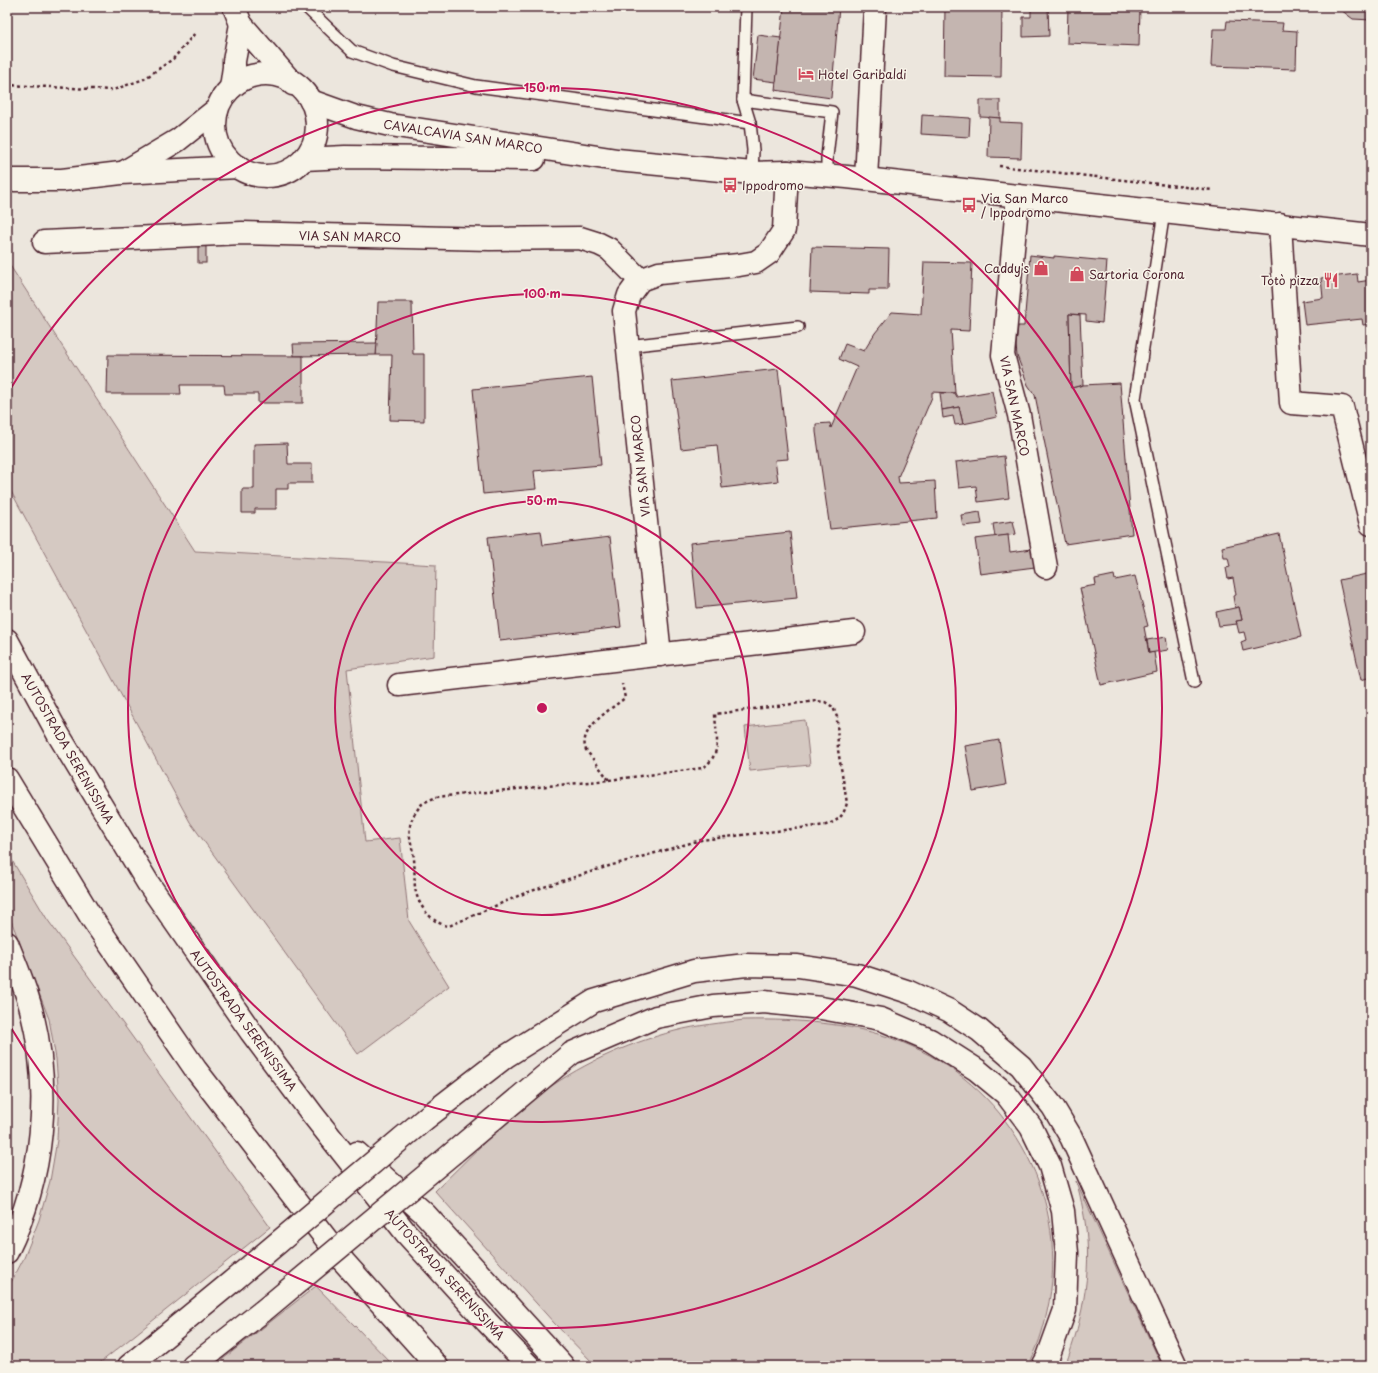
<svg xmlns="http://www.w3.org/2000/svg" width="1378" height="1373" font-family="'Playpen Sans',sans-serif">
<rect width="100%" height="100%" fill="#ece6dd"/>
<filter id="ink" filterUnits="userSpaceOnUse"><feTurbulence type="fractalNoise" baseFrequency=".025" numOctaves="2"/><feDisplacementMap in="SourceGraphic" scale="8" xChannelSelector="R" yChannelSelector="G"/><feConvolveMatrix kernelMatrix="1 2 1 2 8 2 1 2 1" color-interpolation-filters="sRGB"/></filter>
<g filter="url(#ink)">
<g fill="#d5c9c2" stroke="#907476">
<path d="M7 261 195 551 436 565 434 656 347 669 365 842 400 838 409 921 449 986 358 1054 190 822 7 484Z"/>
<path d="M805 720 810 765 750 771 745 727Z"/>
<path d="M7 852 47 919 270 1227 96 1366H7V1290L24 1258 39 1220 50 1181 57 1140 59 1100 56 1059 49 1019 7 910Z"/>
<path d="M744 1020C798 1019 861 1023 911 1046 1013 1091 1072 1202 1047 1312 1043 1331 1037 1349 1028 1366H596L555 1324 435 1191C468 1159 500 1125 536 1097 577 1066 625 1044 675 1031 698 1025 721 1023 744 1020Z"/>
<path d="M1076 1181 1162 1366H1065C1084 1317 1094 1263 1083 1210 1081 1200 1079 1190 1076 1181Z"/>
<path d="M316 1286 394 1366H214Z"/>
</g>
<g fill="#c4b5b0" stroke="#4a1f2b">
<path d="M784 7H839L831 98 775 90Z"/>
<path d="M945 7H1002L1001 77 944 76Z"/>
<path d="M1031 7H1048L1049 36 1023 37V17H1031Z"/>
<path d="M1068 7H1140L1139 46 1067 43Z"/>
<path d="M1342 7H1371V20L1353 19 1341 10Z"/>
<path d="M1227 21 1283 23 1282 30 1297 31 1296 69 1211 66 1213 29H1226Z"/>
<path d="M758 35 781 38 776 82 753 79Z"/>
<path d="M980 100H1000V118L980 117Z"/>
<path d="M922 115 970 118 969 137 921 134Z"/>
<path d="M989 117 1000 118V122L1022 123 1021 158 988 157Z"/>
<rect x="198" y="246" width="8" height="17"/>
<path d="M812 247 889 249 888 290H869V294L810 292Z"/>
<path d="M1030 255 1054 258V256L1107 261 1102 323 1086 321V315L1069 314 1071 388 1083 385 1120 383 1132 534 1065 544 1035 395 1028 385 1017 356 1016 345 1018 326H1024Z"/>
<path d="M924 262 972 263 969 331 951 330 955 393 932 392V397L898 477 899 483 935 481 937 518 830 529 816 432V424L830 423 831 428 857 367 839 359 845 344 864 351 875 333 892 312 921 314Z"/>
<path d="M1357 274 1358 282 1371 280V324L1363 325 1362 319 1305 325 1302 301 1323 298 1321 278Z"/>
<path d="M378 302H412L413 354H424V421L390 420 392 355H376Z"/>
<path d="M1069 314 1080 315 1083 385 1071 388Z"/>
<path d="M1371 340V372L1366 341Z"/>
<path d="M377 343 376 355 294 356 293 344Z"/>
<path d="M108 355 303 356V403H258V394H225L224 385H180L181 394H107Z"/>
<path d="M778 369 788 459 775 460 778 481 722 488 717 445 681 449 672 381Z"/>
<path d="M592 377 601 465 534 471 536 489 483 494 473 389Z"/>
<path d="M992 391 997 417 963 424 959 407 942 410 940 393H955L957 397Z"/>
<path d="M959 407 963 424 955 425 953 416 943 418 942 410Z"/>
<path d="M287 443 288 464H312V483H288V489H276V509H255V513H242V489H254V444Z"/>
<path d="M1004 456 1009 498 978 502 976 486 959 488 956 462Z"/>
<path d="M980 512 982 524 963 526 961 515Z"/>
<path d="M1013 521 1016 534 995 537 993 524Z"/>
<path d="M541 531 543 545 610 537 621 627 500 641 488 537Z"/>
<path d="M790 532 797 598 697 608 690 543Z"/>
<path d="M1279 534 1301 637 1243 651 1241 642 1246 640 1244 632 1239 633 1236 621 1242 620 1239 607 1235 608 1233 596 1236 595 1233 578 1228 579 1226 568 1230 567 1228 558H1224L1222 547Z"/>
<path d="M1008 535 1010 552 1032 549 1035 567 980 574 975 539Z"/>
<path d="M1371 573V677L1361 680 1339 580Z"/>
<path d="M1114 575 1115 580 1135 576 1148 626 1144 627 1149 653 1154 652 1157 672 1101 685 1080 588 1096 585 1095 579Z"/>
<path d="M1239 607 1242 620 1236 621 1237 624 1219 626 1216 612Z"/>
<path d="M1166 637 1168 650 1149 653 1147 640Z"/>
<path d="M999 740 1006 785 973 791 965 746Z"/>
</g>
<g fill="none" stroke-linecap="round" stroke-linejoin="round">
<defs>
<g id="service">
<path d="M306 7 352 51 393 66 476 86 750 123"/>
<path d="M746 7 743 100 750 123 753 150 752 173"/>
<path d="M743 100 832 112 827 157V175"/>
<path d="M1164 212 1135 399 1194 682"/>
<path d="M627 346 798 327"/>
</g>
<g id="minor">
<path d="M234 7 241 24 293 84"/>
<path d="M231 88 234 67V61L241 24"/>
<path d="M866 179 875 7"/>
<path d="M1018 196 1003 355 1019 415 1046 567"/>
<path d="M1280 224 1291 403 1342 407 1371 524"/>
<path d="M44 242 242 233 490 239 580 238 599 244 609 249 640 280"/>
<path d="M660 655 624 311 629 295 640 280 659 273 739 265 756 262 769 253 784 230 787 172"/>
<path d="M399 685 854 632"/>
</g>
<g id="secondary">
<circle cx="266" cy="125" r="51"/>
<path d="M311 101 356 117 390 125 617 160 752 173 787 172 847 177 1371 235"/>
<path d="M304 159 345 157 534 159"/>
<path d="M126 171 178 140 217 109"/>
<path d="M7 180H62L121 173 238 167"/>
</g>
<g id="motorway">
<path d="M7 640 58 734 148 883 251 1032 313 1115 406 1233 487 1322 529 1366"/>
<path d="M7 779 91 917 196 1070 344 1262 437 1366"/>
<path d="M7 943C16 965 25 986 31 1009 52 1090 44 1177 7 1252"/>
<path d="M426 1118 505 1057 594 1001 694 971 746 965 798 966 857 975 909 992 950 1011 979 1030 1021 1066 1053 1107 1071 1137 1176 1366"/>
<path d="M357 1153 425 1214 563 1366"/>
<path d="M453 1153 572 1053 656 1017 713 1006 764 1002 821 1008 881 1019 930 1040 977 1070 1006 1094 1031 1127 1050 1166 1063 1211 1067 1253 1065 1310 1048 1357 1043 1366"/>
<path d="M129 1366 235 1279"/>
<path d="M193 1366 263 1311"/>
</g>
</defs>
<use href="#service" stroke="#4a1f2b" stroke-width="14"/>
<use href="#minor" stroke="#4a1f2b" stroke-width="25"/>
<use href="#secondary" stroke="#4a1f2b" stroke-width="25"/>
<use href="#motorway" stroke="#4a1f2b" stroke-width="25"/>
<g stroke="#4a1f2b" stroke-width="2.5" stroke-dasharray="3 3" stroke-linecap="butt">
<path d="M7 85 113 90 144 79 173 59 196 32"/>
<path d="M999 166 1212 190"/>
<path d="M609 780 703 768C723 753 716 737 715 714L816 701 825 702 833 707 837 717 838 750 847 803C843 817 839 820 826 825L701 840 609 866 525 893 449 926C432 924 417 905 415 887 414 878 415 868 414 859 413 848 408 837 410 826 411 819 417 809 422 804 426 801 432 799 436 797L609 780 586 750C577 729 611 709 625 698L622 684"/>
</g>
<use href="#service" stroke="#f7f3e8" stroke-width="11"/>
<use href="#minor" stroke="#f7f3e8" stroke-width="22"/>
<use href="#secondary" stroke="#f7f3e8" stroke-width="22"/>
<use href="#motorway" stroke="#f7f3e8" stroke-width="22"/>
<defs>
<g id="motorway-bridge">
<path d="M235 1279 426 1118"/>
<path d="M263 1311 453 1153"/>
</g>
</defs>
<use href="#motorway-bridge" stroke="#4a1f2b" stroke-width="25" stroke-linecap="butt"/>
<use href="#motorway-bridge" stroke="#f7f3e8" stroke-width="22"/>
</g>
</g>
<g fill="none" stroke="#c2185b" stroke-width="2">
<circle cx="542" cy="708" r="207"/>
<circle cx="542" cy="708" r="414"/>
<path d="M8 393A620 620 0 1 1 8 1023"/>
</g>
<defs>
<symbol id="hotel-bare" viewBox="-9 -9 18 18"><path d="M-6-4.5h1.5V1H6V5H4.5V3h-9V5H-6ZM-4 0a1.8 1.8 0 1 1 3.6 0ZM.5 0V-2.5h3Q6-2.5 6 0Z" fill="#d1495b" stroke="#f7f3e8" stroke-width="2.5" paint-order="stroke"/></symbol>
<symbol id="bus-bare" viewBox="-9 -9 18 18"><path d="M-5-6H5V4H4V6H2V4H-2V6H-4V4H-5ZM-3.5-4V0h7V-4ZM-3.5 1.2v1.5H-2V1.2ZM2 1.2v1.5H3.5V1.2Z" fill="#d1495b" stroke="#f7f3e8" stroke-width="2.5" paint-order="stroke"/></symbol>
<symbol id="shop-bare" viewBox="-9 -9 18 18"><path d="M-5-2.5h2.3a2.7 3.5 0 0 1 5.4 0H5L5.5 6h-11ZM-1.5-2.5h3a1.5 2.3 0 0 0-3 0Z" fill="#d1495b" stroke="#f7f3e8" stroke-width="2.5" paint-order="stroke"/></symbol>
<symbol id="restaurant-bare" viewBox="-9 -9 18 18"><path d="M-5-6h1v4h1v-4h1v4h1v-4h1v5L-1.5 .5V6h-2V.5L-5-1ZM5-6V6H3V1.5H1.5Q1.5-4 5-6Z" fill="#d1495b" stroke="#f7f3e8" stroke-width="2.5" paint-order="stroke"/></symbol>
</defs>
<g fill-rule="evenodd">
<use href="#hotel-bare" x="795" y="63" width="22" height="22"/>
<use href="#bus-bare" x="719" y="174" width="22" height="22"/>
<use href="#bus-bare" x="958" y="194" width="22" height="22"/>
<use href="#shop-bare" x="1030" y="257" width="22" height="22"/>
<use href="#shop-bare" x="1066" y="263" width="22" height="22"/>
<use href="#restaurant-bare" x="1320" y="269" width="22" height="22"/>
</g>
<g text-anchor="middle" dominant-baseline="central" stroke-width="3" stroke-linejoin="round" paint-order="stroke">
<g font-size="12" fill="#4a1f2b" stroke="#f7f3e8" text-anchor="start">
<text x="818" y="74">Hotel Garibaldi</text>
<text x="742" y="185">Ippodromo</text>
<text x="981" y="198">Via San Marco<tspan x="981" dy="14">/ Ippodromo</tspan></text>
<text x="1029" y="268" text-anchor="end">Caddy's</text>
<text x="1089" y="274">Sartoria Corona</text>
<text x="1319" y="280" text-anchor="end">Totò pizza</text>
</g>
<g font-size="12" fill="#4a1f2b" stroke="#f7f3e8">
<text transform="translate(463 136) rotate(9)">CAVALCAVIA SAN MARCO</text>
<text transform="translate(350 236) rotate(1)">VIA SAN MARCO</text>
<text transform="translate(1015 406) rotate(78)">VIA SAN MARCO</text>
<text transform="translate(640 466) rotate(-96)">VIA SAN MARCO</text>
<text transform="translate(68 748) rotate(60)">AUTOSTRADA SERENISSIMA</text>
<text transform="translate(244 1020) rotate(54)">AUTOSTRADA SERENISSIMA</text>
<text transform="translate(445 1274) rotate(48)">AUTOSTRADA SERENISSIMA</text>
</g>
</g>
<circle cx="542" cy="708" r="6" fill="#c2185b" stroke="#f7f3e8" stroke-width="2"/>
<g font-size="12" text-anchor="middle" font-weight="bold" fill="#c2185b" stroke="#f7f3e8" stroke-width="3" stroke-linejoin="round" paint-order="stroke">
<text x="542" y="92">150 m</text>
<text x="542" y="298">100 m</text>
<text x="542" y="505">50 m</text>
</g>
<rect width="1378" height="1373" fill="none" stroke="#f7f3e8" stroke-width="24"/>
<rect x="12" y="12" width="1354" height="1349" fill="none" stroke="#4a1f2b" stroke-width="1.5" filter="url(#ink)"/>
</svg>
